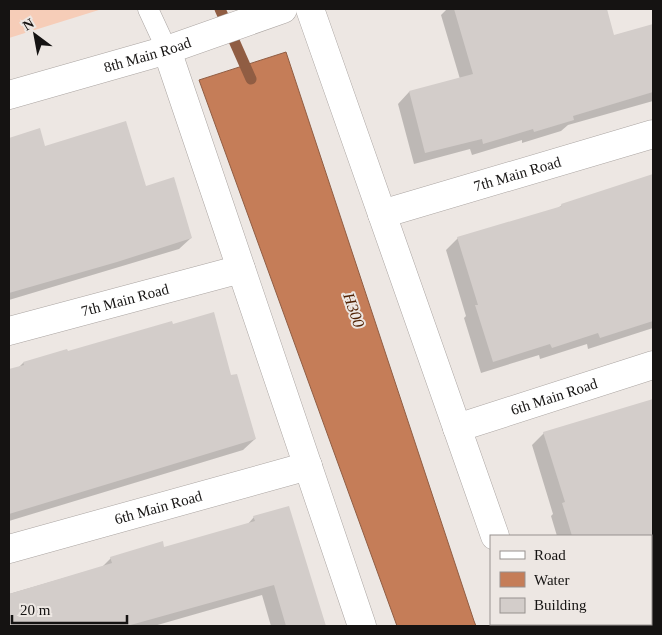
<svg xmlns="http://www.w3.org/2000/svg" width="662" height="635" font-family="'Times New Roman',serif">
<rect width="100%" height="100%" fill="#ede7e3"/>
<path fill="#f6cdb8" d="M9 9H102L9 38Z"/>
<path fill="#c57d58" stroke="#905d43" d="M286 52 474 621 476 626H397L199 80Z"/>
<g fill="#0003">
<path d="M447 9H606L613 36 653 25V101L568 125 561 131 522 143V140L472 155 470 149 414 164 398 104 409 92 460 79 441 15Z"/>
<path d="M39 130 44 147 145 188 191 238 179 249 9 300V139Z"/>
<path d="M653 175V328L588 349 587 344 540 359 539 355 481 373 464 318 466 316 446 250 458 238 558 208 562 205Z"/>
<path d="M67 350V353L231 377 255 439 243 450 9 521V371L19 367 23 363Z"/>
<path d="M653 401V545L651 546V536H557L551 516 553 514 532 445 544 433Z"/>
<path d="M288 508 324 626H271L262 595 154 626H9V594L102 567 111 558 164 549 247 525 254 517Z"/>
</g>
<g fill="none" stroke-linecap="round" stroke-linejoin="round">
<path stroke="#905d43" stroke-width="11" d="M220 9 251 79"/>
</g>
<g fill="#d3cdca">
<path d="M454 9H607L614 35 653 24V92L573 116 574 120 534 132 533 129 483 144 482 139 425 153 409 91 473 74Z"/>
<path d="M126 121 146 186 174 177 192 238 117 262 9 293V138L40 128 45 146Z"/>
<path d="M653 174V321L600 338 598 333 552 348 550 344 493 362 475 305H478L457 237 562 206 561 204Z"/>
<path d="M214 312 231 375 237 374 256 439 9 514V369L24 365 23 362 67 349 68 351 172 321 173 324Z"/>
<path d="M653 399V536H572L562 503 565 502 543 432Z"/>
<path d="M289 506 326 626H286L274 585 127 626H9V594L112 563 110 557 163 541 164 547 255 521 253 516Z"/>
</g>
<g fill="none" stroke-linecap="round" stroke-linejoin="round">
<defs>
<path id="service" d="M148 9 167 50"/>
<g id="minor">
<path d="M310 9 495 536"/>
<path d="M167 50 362 626"/>
<path id="s1" d="M9 95 167 50 283 9"/>
<path id="s2" d="M382 214 653 134"/>
<path id="s3" d="M9 331 241 269"/>
<path id="s4" d="M457 428 653 365"/>
<path id="s5" d="M9 549 308 466"/>
<path d="M651 585H653"/>
<path d="M510 626 518 624"/>
</g>
</defs>
<use href="#service" stroke="#aba5a2" stroke-width="21"/>
<use href="#minor" stroke="#aba5a2" stroke-width="29"/>
<use href="#service" stroke="#fff" stroke-width="20"/>
<use href="#minor" stroke="#fff" stroke-width="28"/>
</g>
<g text-anchor="middle" dominant-baseline="central" stroke-width="4" stroke-linejoin="round" paint-order="stroke">
<g font-size="15" fill="#151312" stroke="#ede7e3">
<text stroke="none"><textPath href="#s1" startOffset="144">8th Main Road</textPath></text>
<text stroke="none"><textPath href="#s2" startOffset="141">7th Main Road</textPath></text>
<text stroke="none"><textPath href="#s3" startOffset="120">7th Main Road</textPath></text>
<text stroke="none"><textPath href="#s4" startOffset="102">6th Main Road</textPath></text>
<text stroke="none"><textPath href="#s5" startOffset="155">6th Main Road</textPath></text>
</g>
<g font-size="16" font-style="italic" fill="#512305" stroke="#ede7e3">
<text transform="translate(354 310) rotate(71)">H300</text>
</g>
</g>
<rect width="662" height="635" fill="none" stroke="#151312" stroke-width="20"/>
<rect x="490" y="535" width="162" height="90" fill="#ede7e3" stroke="#97928f"/>
<rect x="500" y="551" width="25" height="8" fill="#ffffff" stroke="#97928f"/>
<text x="534" y="560" font-size="15" fill="#151312">Road</text>
<rect x="500" y="572" width="25" height="15" fill="#c57d58" stroke="#97928f"/>
<text x="534" y="585" font-size="15" fill="#151312">Water</text>
<rect x="500" y="598" width="25" height="15" fill="#d3cdca" stroke="#97928f"/>
<text x="534" y="610" font-size="15" fill="#151312">Building</text>
<g transform="translate(35 35) rotate(328)" stroke="#ede7e3" stroke-width="4" paint-order="stroke">
<path d="M0-4L9 19L0 12L-9 19Z" fill="#151312"/>
<text y="-8" font-size="14" font-weight="bold" text-anchor="middle" fill="#151312">N</text>
</g>
<path d="M12 615v8h115v-8" fill="none" stroke="#151312" stroke-width="2.5"/>
<text x="20" y="615" font-size="15" fill="#151312" stroke="#ede7e3" stroke-width="4" paint-order="stroke">20 m</text>
</svg>
